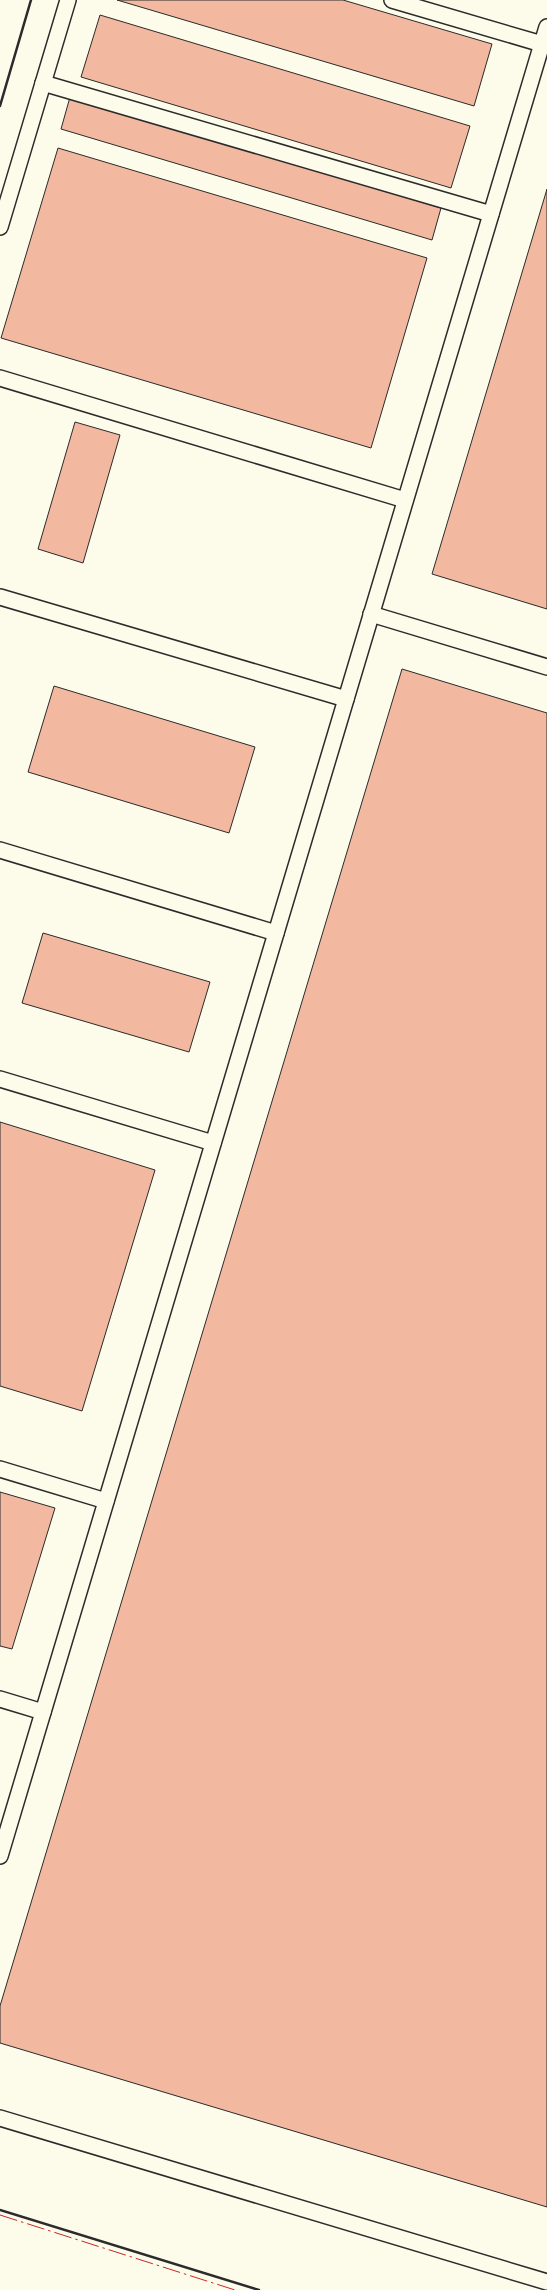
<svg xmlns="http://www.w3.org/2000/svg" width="547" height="2290" font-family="Literata,serif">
<rect width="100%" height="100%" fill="#fdfbea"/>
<g fill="#f2b8a0" stroke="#2b2b2b">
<path d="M117 0H343L492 44 474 106Z"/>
<path d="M100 15 470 126 451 188 81 77Z"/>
<path d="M70 97 441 208 432 240 61 129Z"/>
<path d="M58 148 427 258 371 448 1 338Z"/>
<path d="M547 189V609L432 574Z"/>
<path d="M75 422 120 435 83 563 38 549Z"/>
<path d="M402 669 547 713V2207L0 2043V2006Z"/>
<path d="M54 686 255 747 229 833 28 772Z"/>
<path d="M43 933 210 982 189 1052 22 1003Z"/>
<path d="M0 1122 155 1170 82 1411 0 1386Z"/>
<path d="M0 1492 55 1508 12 1649 0 1646Z"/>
</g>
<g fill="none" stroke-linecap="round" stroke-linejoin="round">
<defs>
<g id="service">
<path d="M392 0 542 44"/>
<path d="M43 83 491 214"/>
<path d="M0 227 68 0"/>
<path d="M0 378 405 500"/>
<path d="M0 597 346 699"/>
<path d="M371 614 547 667"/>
<path d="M0 850 276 933"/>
<path d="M0 1079 213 1143"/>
<path d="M0 1469 106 1501"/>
<path d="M0 1699 43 1712"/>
<path d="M0 1856 547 27"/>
<path d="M0 2118 547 2282"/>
</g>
</defs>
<use href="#service" stroke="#2b2b2b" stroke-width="18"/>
<use href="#service" stroke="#fdfbea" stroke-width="15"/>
<g stroke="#2b2b2b" stroke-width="2.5">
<path d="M0 106 31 0"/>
<path d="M0 2210 259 2290"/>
</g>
<path stroke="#c62828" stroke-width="1" stroke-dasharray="18 4 2.5 4" stroke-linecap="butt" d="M0 2215 235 2290"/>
</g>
</svg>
